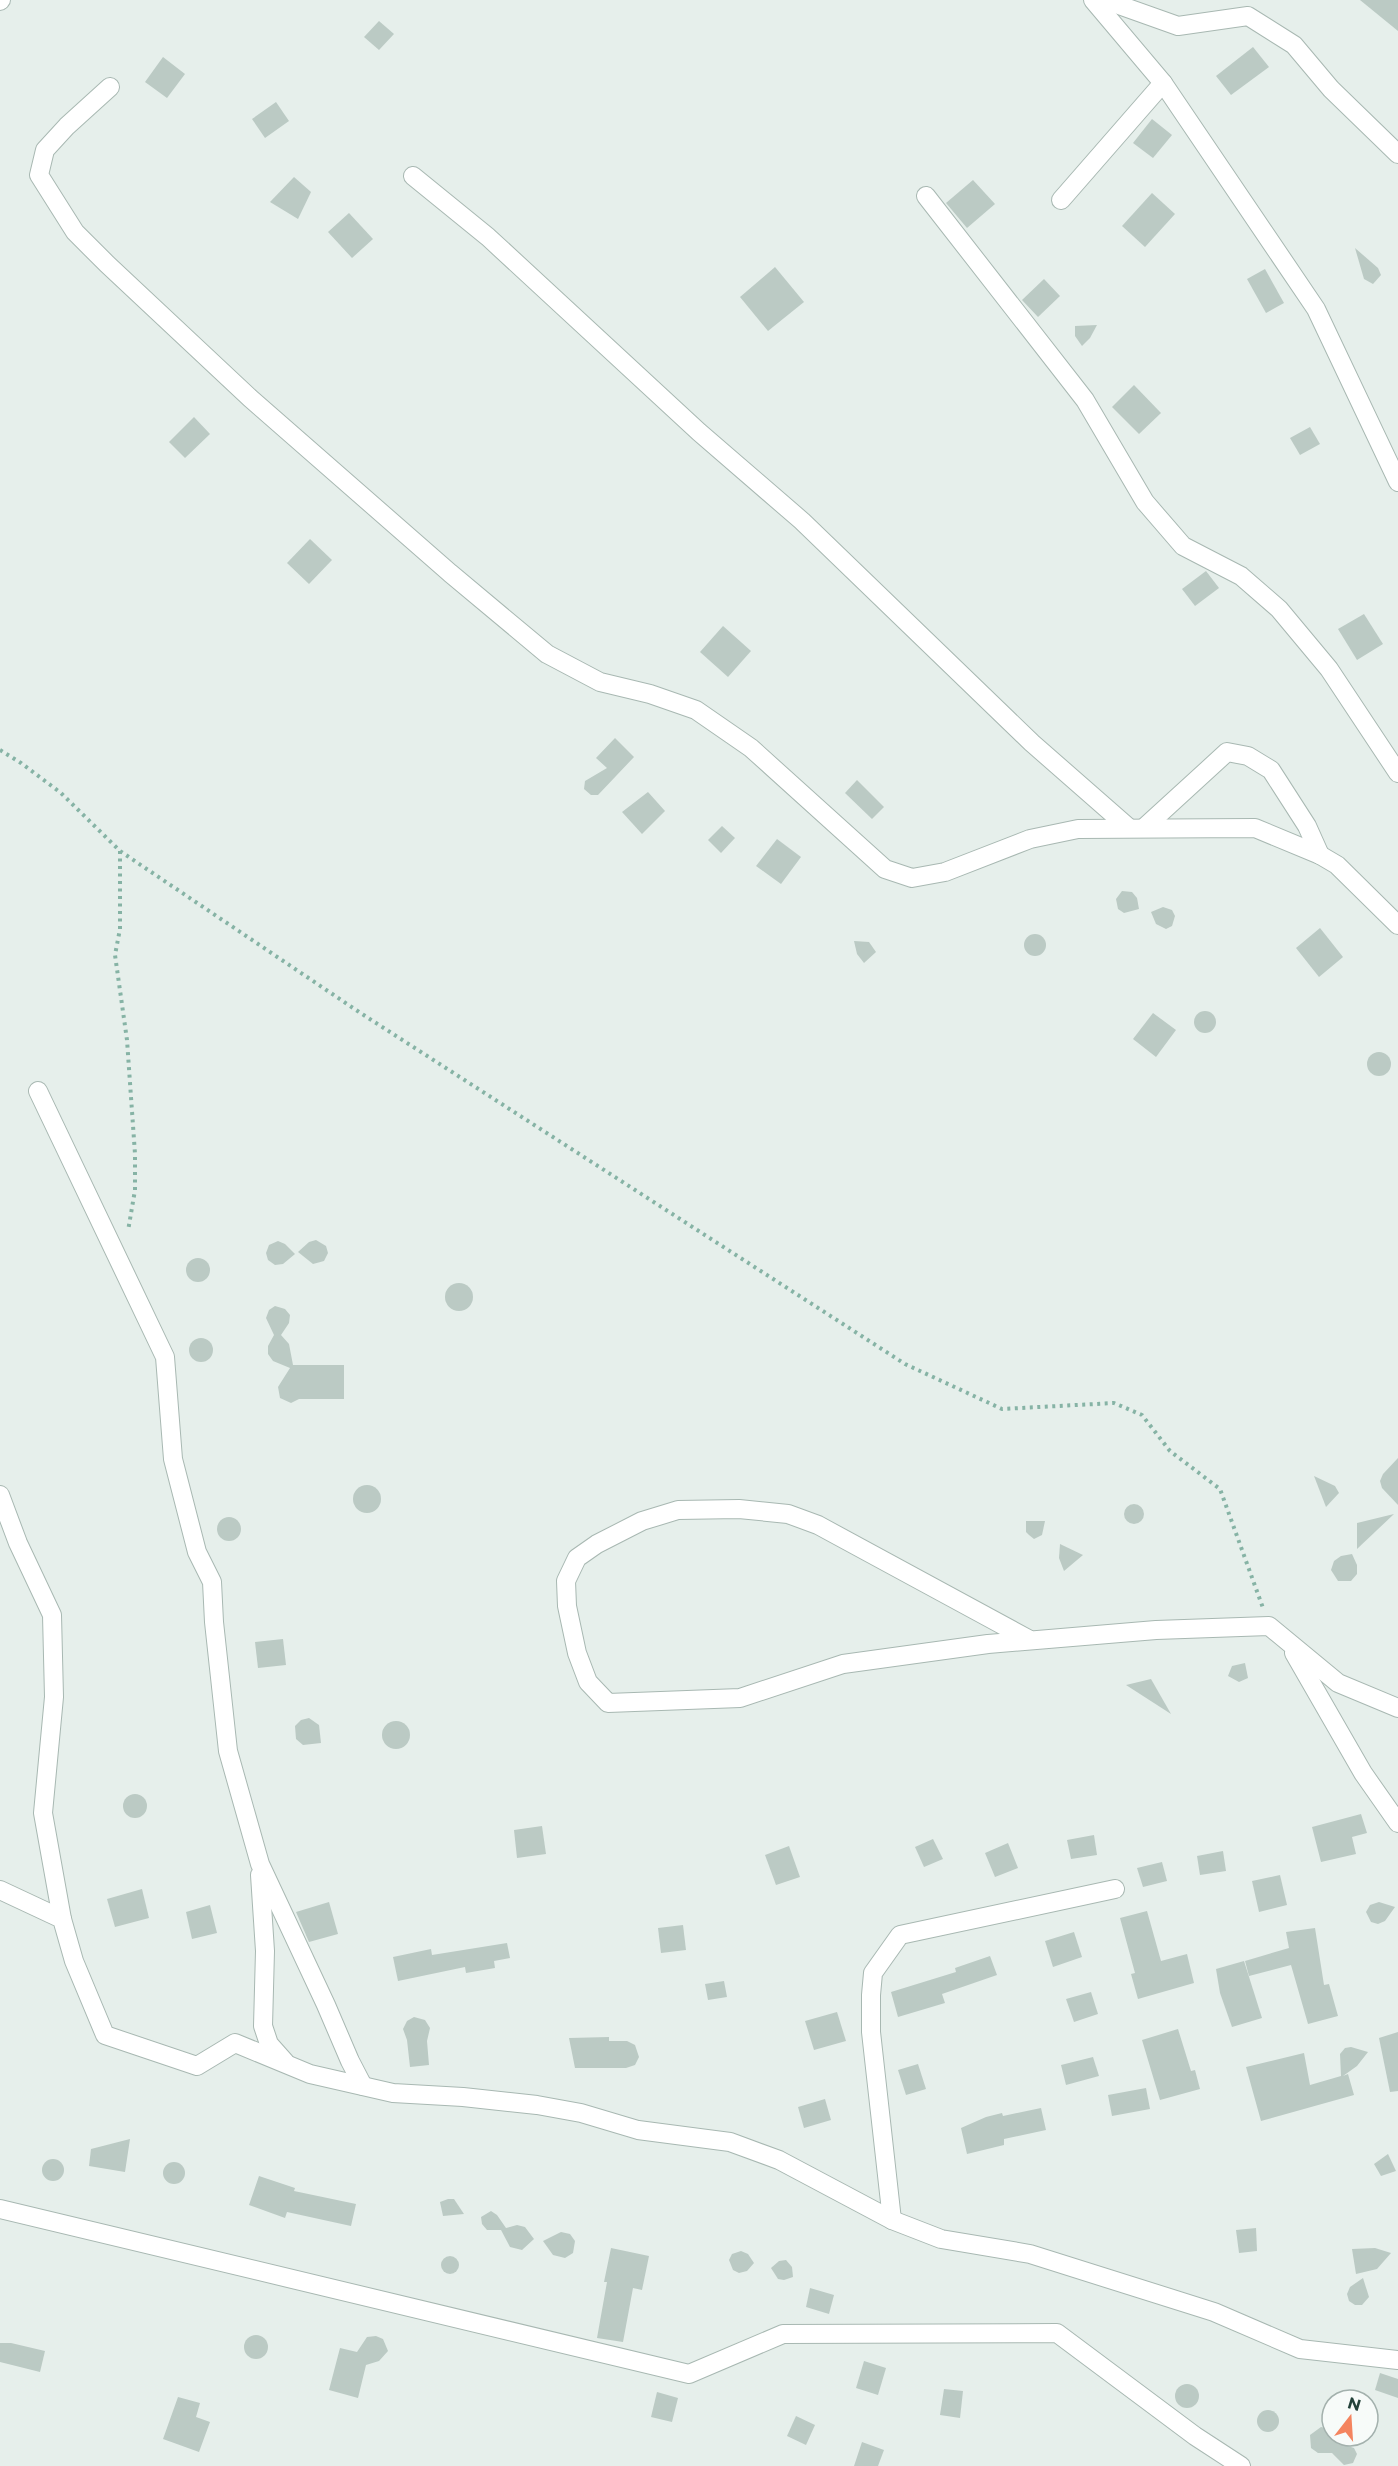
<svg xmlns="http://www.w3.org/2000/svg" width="1398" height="2466" font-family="Montserrat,sans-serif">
<rect width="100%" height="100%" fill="#e6efeb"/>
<g fill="#bbcac4">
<path d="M1360 0H1398V31Z"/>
<path d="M379 21 394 34 379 50 364 37Z"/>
<path d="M1253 47 1269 67 1231 95 1216 76Z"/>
<path d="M163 57 185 74 167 98 145 82Z"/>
<path d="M276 102 289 121 265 138 252 119Z"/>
<path d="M1152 119 1172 135 1153 158 1133 143Z"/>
<path d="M294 177 311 192 298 219 270 202Z"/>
<path d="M973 180 995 204 967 228 946 203Z"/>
<path d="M1152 193 1175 214 1145 247 1122 226Z"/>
<path d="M349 213 373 239 352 258 328 232Z"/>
<path d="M1355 248 1378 268 1381 275 1373 284 1364 279Z"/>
<path d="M775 267 804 302 768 331 740 297Z"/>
<path d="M1265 269 1284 303 1266 313 1247 279Z"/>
<path d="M1044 279 1060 296 1038 317 1022 300Z"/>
<path d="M1097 325 1090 338 1082 346 1075 336V326Z"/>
<path d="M1134 385 1161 413 1139 434 1112 407Z"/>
<path d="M194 417 210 434 185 458 169 442Z"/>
<path d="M1310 427 1320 444 1300 455 1290 438Z"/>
<path d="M310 539 332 560 309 584 287 563Z"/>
<path d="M1206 571 1219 588 1195 606 1182 589Z"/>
<path d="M1364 614 1383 644 1357 660 1338 629Z"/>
<path d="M723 626 751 651 728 677 700 652Z"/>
<path d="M615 738 634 757 598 795H591L584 789 585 781 607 768 596 758Z"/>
<path d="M857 780 884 807 872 819 845 793Z"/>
<path d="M648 792 665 811 642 834 622 812Z"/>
<path d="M722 826 735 838 721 853 708 840Z"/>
<path d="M777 839 801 857 781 884 756 866Z"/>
<path d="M1122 891 1132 892 1137 898 1139 909 1124 913 1118 909 1116 899Z"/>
<path d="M1163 907 1172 910 1175 916 1172 926 1166 929 1156 924 1151 912Z"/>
<path d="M1320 928 1343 957 1319 977 1296 948Z"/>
<circle cx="1035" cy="945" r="11"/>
<path d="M854 941 869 942 876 952 864 963 857 954Z"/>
<circle cx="1205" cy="1022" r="11"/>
<path d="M1153 1013 1176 1030 1156 1057 1133 1039Z"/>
<circle cx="1379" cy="1064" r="12"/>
<path d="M316 1240 326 1246 328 1253 324 1261 313 1264 298 1252 309 1242Z"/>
<path d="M278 1241 285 1244 295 1254 283 1264 275 1265 268 1260 266 1253 269 1245Z"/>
<circle cx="198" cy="1270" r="12"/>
<circle cx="459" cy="1297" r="14"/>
<path d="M275 1306 285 1309 290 1315 289 1323 281 1335 289 1344 293 1365H344V1399H299L291 1403 280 1398 278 1387 290 1368 273 1361 268 1354V1346L274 1335 266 1318 269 1310Z"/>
<circle cx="201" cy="1350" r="12"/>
<path d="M1398 1458V1505L1382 1488 1380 1481 1383 1474Z"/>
<path d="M1314 1476 1335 1486 1339 1493 1326 1507Z"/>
<circle cx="367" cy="1499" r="14"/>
<circle cx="1134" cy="1514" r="10"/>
<path d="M1394 1514 1357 1549V1523Z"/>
<circle cx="229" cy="1529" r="12"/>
<path d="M1026 1521H1045L1042 1535 1034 1539 1029 1535 1026 1532Z"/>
<path d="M1060 1544 1083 1555 1064 1571 1059 1558Z"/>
<path d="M1352 1554 1357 1565V1574L1351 1581H1338L1331 1570 1334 1561 1341 1556Z"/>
<path d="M283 1639 286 1665 258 1668 255 1642Z"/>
<path d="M1245 1663 1248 1678 1239 1682 1228 1676 1232 1666Z"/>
<path d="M1151 1679 1171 1714 1126 1685Z"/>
<path d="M309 1718 319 1725 321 1743 303 1745 296 1739 295 1726 301 1720Z"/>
<circle cx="396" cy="1735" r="14"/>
<circle cx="135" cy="1806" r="12"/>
<path d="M1361 1814 1367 1833 1352 1837 1356 1854 1321 1862 1312 1827Z"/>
<path d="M542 1826 546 1854 517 1858 514 1830Z"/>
<path d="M1094 1835 1097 1855 1071 1859 1067 1840Z"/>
<path d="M933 1839 943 1859 924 1867 915 1847Z"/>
<path d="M1008 1843 1018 1868 995 1877 985 1853Z"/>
<path d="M789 1846 800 1877 776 1885 765 1855Z"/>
<path d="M1223 1851 1226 1871 1200 1875 1197 1856Z"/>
<path d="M1162 1862 1167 1881 1143 1887 1137 1868Z"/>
<path d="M1280 1875 1287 1905 1259 1912 1252 1881Z"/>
<path d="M142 1889 149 1918 115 1927 107 1899Z"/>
<path d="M329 1902 338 1934 309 1942 296 1912Z"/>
<path d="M1379 1902 1395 1907 1385 1921 1378 1924 1371 1922 1366 1912 1370 1905Z"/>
<path d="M210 1905 217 1933 192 1939 186 1912Z"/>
<path d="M1147 1911 1161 1961 1187 1954 1194 1983 1138 1999 1131 1974 1135 1973 1120 1918Z"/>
<path d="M683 1925 686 1950 661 1953 658 1928Z"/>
<path d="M1315 1928 1324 1985 1329 1984 1338 2016 1308 2024 1291 1965 1249 1976 1245 1961 1289 1948 1286 1932Z"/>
<path d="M1074 1932 1082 1957 1053 1967 1045 1941Z"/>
<path d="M507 1943 510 1958 494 1961 495 1968 466 1973 465 1967 398 1981 393 1957 431 1949 432 1955Z"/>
<path d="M990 1956 997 1975 942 1994 945 2003 898 2017 891 1992 956 1972 955 1968Z"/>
<path d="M1244 1961 1262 2018 1232 2027 1220 1993 1216 1969Z"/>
<path d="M724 1981 727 1997 708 2000 705 1984Z"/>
<path d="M1091 1992 1098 2014 1074 2022 1066 1999Z"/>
<path d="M837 2012 846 2041 814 2050 805 2021Z"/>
<path d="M414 2017 425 2020 430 2028 427 2041 429 2065 410 2067 407 2040 403 2029 407 2021Z"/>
<path d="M1178 2029 1191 2071 1195 2070 1200 2089 1160 2100 1142 2040Z"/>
<path d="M1398 2032V2091L1390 2092 1379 2038Z"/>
<path d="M609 2037V2041H627L635 2045 639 2057 635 2065 626 2068H575L569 2038Z"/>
<path d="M1351 2047 1368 2052 1357 2066 1343 2076 1348 2074 1354 2095 1261 2121 1246 2067 1304 2053 1310 2085 1341 2076 1340 2054 1345 2048Z"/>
<path d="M1093 2057 1099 2076 1066 2085 1061 2065Z"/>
<path d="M918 2064 926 2089 906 2095 898 2070Z"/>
<path d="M1146 2088 1150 2109 1112 2116 1108 2095Z"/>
<path d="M825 2099 831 2120 804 2128 798 2107Z"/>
<path d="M1041 2108 1046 2130 1004 2139V2145L967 2154 961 2128 986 2117 1002 2113 1003 2116Z"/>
<path d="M130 2139 125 2172 89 2166 91 2149Z"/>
<path d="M1388 2154 1396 2171 1381 2176 1374 2164Z"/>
<circle cx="53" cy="2170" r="11"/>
<circle cx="174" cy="2173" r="11"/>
<path d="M259 2176 295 2188 294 2191 356 2204 351 2226 287 2212 285 2218 249 2205Z"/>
<path d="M448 2199H454L464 2214 443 2216 440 2202Z"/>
<path d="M491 2211 497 2215 506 2228 517 2225 525 2227 534 2239 522 2250 510 2247 501 2230H487L482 2224 481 2217Z"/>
<path d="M1256 2228 1257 2251 1239 2253 1236 2230Z"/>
<path d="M561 2232 570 2234 575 2241 573 2253 565 2258 553 2255 543 2241Z"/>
<path d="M611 2248 649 2256 642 2290 633 2288 623 2342 597 2338 607 2282H604Z"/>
<path d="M1375 2248 1391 2253 1377 2269 1356 2274 1352 2249Z"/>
<path d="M741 2251 748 2254 754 2263 747 2271 739 2273 733 2270 729 2260 732 2254Z"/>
<circle cx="450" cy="2265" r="9"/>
<path d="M786 2260 792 2267 793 2277 784 2280 778 2279 771 2268 779 2261Z"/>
<path d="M1363 2278 1369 2297 1362 2305H1355L1349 2301 1347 2294 1350 2287Z"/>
<path d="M810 2288 834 2295 829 2314 806 2307Z"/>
<circle cx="256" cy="2347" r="12"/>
<path d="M376 2336 383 2339 388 2351 379 2361 366 2365 358 2398 329 2390 340 2348 357 2352 367 2337Z"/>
<path d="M0 2343H11L45 2351 40 2372 0 2362Z"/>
<path d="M864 2361 886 2368 878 2395 856 2388Z"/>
<path d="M1380 2373 1398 2379V2398L1375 2390Z"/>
<circle cx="1187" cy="2396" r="12"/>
<path d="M944 2389 963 2391 960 2418 940 2415Z"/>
<path d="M657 2392 678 2398 672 2422 651 2417Z"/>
<path d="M178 2397 200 2403 196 2417 210 2422 199 2452 163 2439Z"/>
<circle cx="1268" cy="2421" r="11"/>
<path d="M796 2416 815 2425 806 2445 787 2436Z"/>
<path d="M1321 2427 1330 2429 1332 2436H1335L1339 2443 1354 2448 1357 2454 1353 2463 1344 2465 1332 2453H1318L1311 2448 1310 2435Z"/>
<path d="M862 2442 884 2450 878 2466H854Z"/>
</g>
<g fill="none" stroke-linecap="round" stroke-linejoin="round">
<defs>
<g id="minor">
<path d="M1093 0 1163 83 1316 309 1398 482"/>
<path d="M1105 0 1178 26 1248 16 1294 45 1331 89 1398 154"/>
<path d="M0 1 1 0"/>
<path d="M110 87 67 126 45 150 39 175 75 232 107 264 250 398 450 573 547 654 600 682 650 694 696 710 751 748 885 869 912 878 945 872 1030 839 1078 829 1255 828 1320 855 1337 865 1398 925"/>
<path d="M413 176 488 237 699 432 802 521 1032 743 1129 828"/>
<path d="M926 196 1085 400 1145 502 1183 546 1241 576 1279 609 1329 669 1398 773"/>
<path d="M1061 200 1163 83"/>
<path d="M1145 827 1227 752 1248 756 1271 770 1307 826 1320 855"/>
<path d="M38 1091 165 1357 173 1459 197 1552 212 1582 214 1622 228 1751 260 1864 326 2005 350 2061 363 2086"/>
<path d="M0 1495 18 1543 52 1615 54 1697 43 1813 62 1919"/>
<path d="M1030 1640 818 1525 788 1514 739 1509 678 1510 642 1521 597 1544 577 1558 566 1581 567 1606 577 1653 588 1682 608 1703 740 1698 843 1664 988 1644 1156 1630 1269 1626 1338 1683 1398 1708"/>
<path d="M1294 1653 1363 1773 1398 1823"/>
<path d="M260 1875 265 1951 263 2026 269 2044 285 2062"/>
<path d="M0 1890 62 1919 74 1961 105 2035 197 2066 235 2043 310 2074 393 2093 463 2097 537 2105 581 2113 638 2130 730 2142 779 2160 892 2220 941 2239 1030 2254 1214 2312 1300 2349 1398 2360"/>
<path d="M0 2209 689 2374 783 2334 1057 2333 1195 2436 1241 2466"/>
<path d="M892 2220 871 2032V1995L873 1973 900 1935 1115 1889"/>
</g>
</defs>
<use href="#minor" stroke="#a8b8b2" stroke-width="20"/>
<g stroke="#86b3a5" stroke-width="4" stroke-dasharray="3 4.5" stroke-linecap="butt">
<path d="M0 750 21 763 61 793 120 851 359 1012 905 1364 1002 1409 1114 1403 1142 1415 1170 1451 1220 1489 1263 1608"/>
<path d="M120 851V929L115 955 127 1040 135 1154V1190L128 1231"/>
</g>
<use href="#minor" stroke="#fff" stroke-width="18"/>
</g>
<g transform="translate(1350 2418) rotate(17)"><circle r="28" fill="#f7fbf9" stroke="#a3b1ad" stroke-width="1.5"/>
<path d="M0-4.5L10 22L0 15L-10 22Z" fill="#f4845f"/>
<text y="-9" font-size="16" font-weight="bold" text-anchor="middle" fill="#24423a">N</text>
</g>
</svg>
